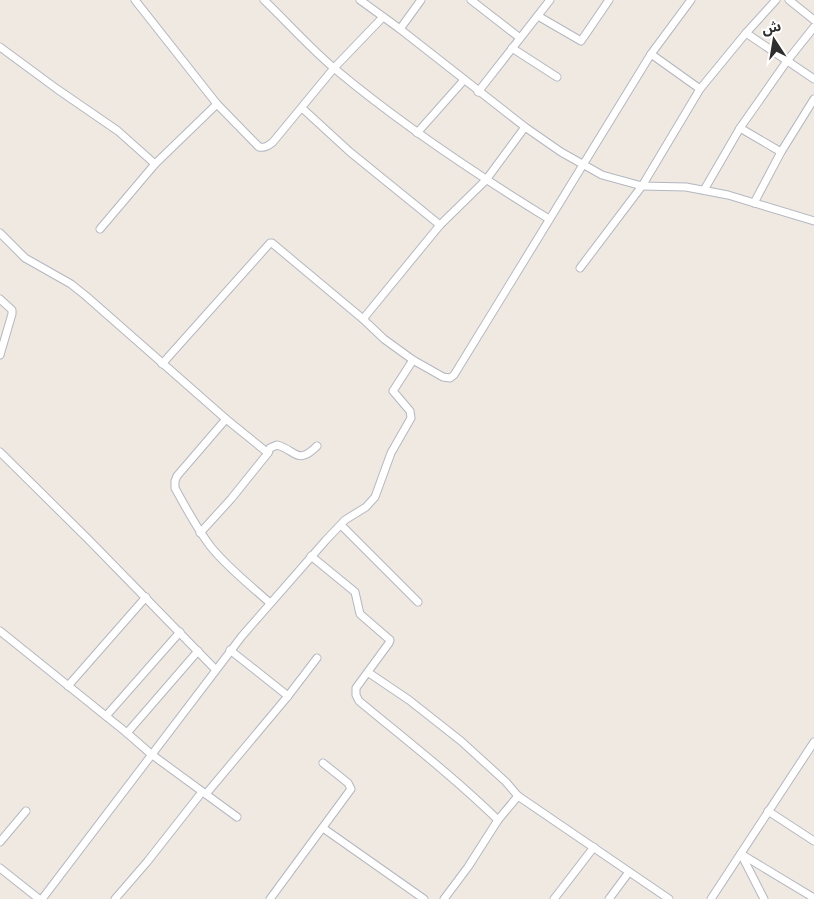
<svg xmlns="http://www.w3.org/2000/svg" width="814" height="899" font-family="'Space Grotesk','Noto Sans Arabic',sans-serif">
<rect width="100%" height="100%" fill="#efe9e1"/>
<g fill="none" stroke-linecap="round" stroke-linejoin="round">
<defs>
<g id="minor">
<path d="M135 0 217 104 259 147C265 148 268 146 273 142L334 68 383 17"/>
<path d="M264 0C288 23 310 48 335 69 402 125 474 173 549 219"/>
<path d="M360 0 400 29 525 127 561 152 602 175 642 186 686 187 728 195 814 221"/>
<path d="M471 0 520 38"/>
<path d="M789 0 814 20"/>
<path d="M538 16 581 41 609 0"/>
<path d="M400 29 421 0"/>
<path d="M746 33 814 79"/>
<path d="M0 47 57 89 118 131 155 164"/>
<path d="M512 48 557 77"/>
<path d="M651 54 700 89"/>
<path d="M478 92 550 0"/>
<path d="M302 108 350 152 440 225"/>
<path d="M740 128 781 152"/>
<path d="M417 133 464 80"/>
<path d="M704 190 740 128 787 61 814 27"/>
<path d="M754 203 781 152 814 99"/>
<path d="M100 229 155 164 217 104"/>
<path d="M0 233 25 258 71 284 86 296 226 419 268 453 270 448 277 445C296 450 297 466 317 446"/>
<path d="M580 268 642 186 700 89 746 33 776 0"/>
<path d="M0 299 12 310V314L0 355"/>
<path d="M363 319 440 225 486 180 525 127"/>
<path d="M162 364 270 243H272L363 319 384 339 413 360 443 377 450 378 454 375 651 54 691 0"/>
<path d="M226 419 177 476 175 481V488C186 508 197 529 211 547 228 568 250 585 270 603"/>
<path d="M0 452 89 540 215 669"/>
<path d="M341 525 418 602"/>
<path d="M200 533 231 499 268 453"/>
<path d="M311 556 355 592 360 614 390 640 389 643 356 688V695L359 701C406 740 454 777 498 820"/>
<path d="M0 631 127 733 151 754 237 817"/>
<path d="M230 650 288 696"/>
<path d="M369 673 409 700 461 741 506 782 518 796 669 899"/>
<path d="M68 686 146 597"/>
<path d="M106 716 180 632"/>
<path d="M127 733 198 651"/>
<path d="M206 794 288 696 317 658"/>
<path d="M768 811 814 841"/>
<path d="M323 828 424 899"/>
<path d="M0 842 26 811"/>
<path d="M741 854 814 898"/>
<path d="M741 854 764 899"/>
<path d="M0 868 39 899"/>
<path d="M42 899 242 636 326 540 345 520 366 507 375 497 391 453 411 418 410 411 393 391 413 360"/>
<path d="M115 899 147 862 202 792"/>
<path d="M270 899 351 789 348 783 323 763"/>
<path d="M444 899 468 867 498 820 518 796"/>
<path d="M554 899 594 847"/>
<path d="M609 899 629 872"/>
<path d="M711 899 814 742"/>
</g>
</defs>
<use href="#minor" stroke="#b4b7c1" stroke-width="9"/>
<use href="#minor" stroke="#fff" stroke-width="7"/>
</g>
<g transform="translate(774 40) rotate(348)" stroke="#ffffff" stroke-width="4" paint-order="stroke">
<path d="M0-4L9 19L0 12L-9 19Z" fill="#2e2e2e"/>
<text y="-8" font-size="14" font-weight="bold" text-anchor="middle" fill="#2e2e2e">ش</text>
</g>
</svg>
